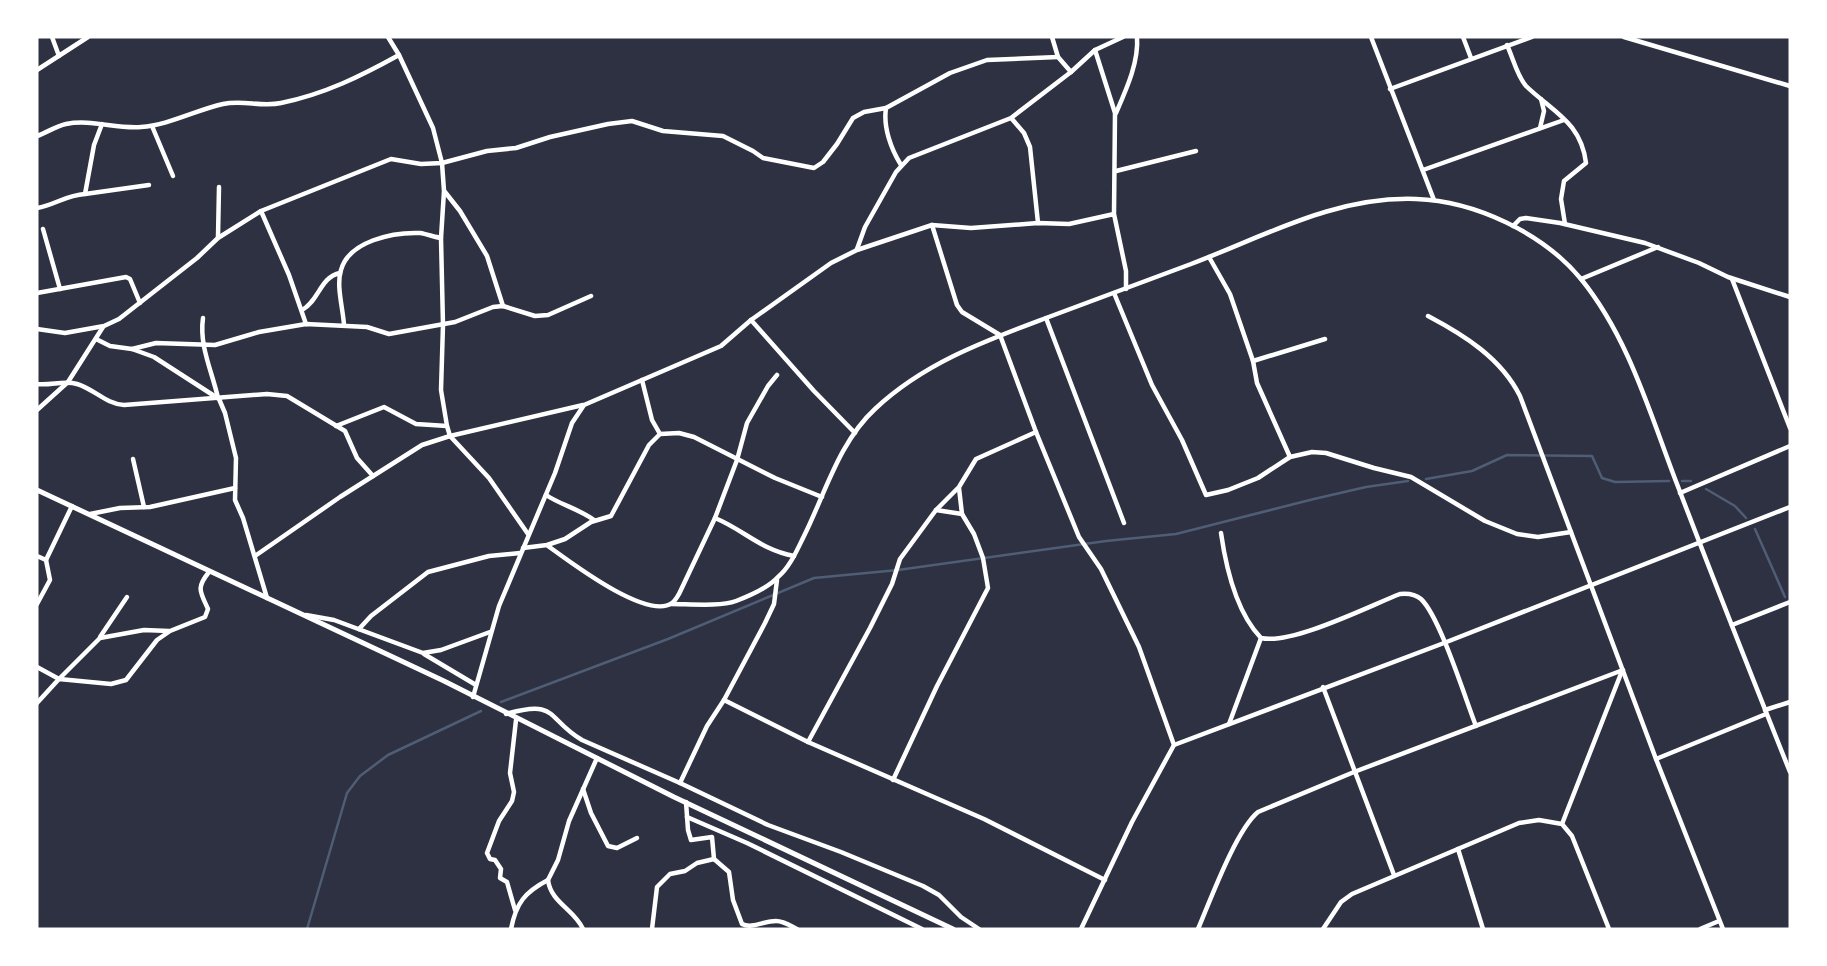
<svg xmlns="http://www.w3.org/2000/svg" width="1827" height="966" font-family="Commissioner,sans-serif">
<rect width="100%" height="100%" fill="#2d3142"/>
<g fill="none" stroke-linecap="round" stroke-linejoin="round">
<g stroke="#4f5d75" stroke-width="2.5">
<path d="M1426 479 1472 471 1507 455 1592 456 1602 478 1615 482 1669 481"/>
<path d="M1682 481H1691"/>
<path d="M1706 489 1735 506 1746 518"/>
<path d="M1755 529 1785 597"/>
<path d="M501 702 668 639 814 578 898 570 1106 541 1176 534 1314 499 1366 487 1408 481"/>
<path d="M307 929 347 793 360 776 388 755 481 711"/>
</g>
<g stroke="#fff" stroke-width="4.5">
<path d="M52 37 59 56"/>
<path d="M388 37 399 55 433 128 442 163 444 191 441 238 443 325 441 390 447 426 450 436 489 478 528 534"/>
<path d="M1052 37 1058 57 1071 72"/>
<path d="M1371 37 1434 200"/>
<path d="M1463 37 1471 58"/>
<path d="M1624 37 1790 86"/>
<path d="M1507 45C1513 58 1517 76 1526 86 1553 112 1581 122 1586 163L1564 181 1561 199 1565 224"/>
<path d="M1095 50 1115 113 1114 213"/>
<path d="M37 70 88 37"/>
<path d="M1390 89 1532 37"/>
<path d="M1116 113C1126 90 1139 62 1137 37"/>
<path d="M1012 119 1024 133 1030 147 1038 223"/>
<path d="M152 126 173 176"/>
<path d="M1540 128 1544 111 1541 99"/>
<path d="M37 136C46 133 56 126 66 124 91 119 116 129 141 127 169 125 196 110 223 104 243 100 262 107 281 103 325 94 361 76 399 55"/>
<path d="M901 165C891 149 883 127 886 108L950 73 987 60 1058 57"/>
<path d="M1423 170 1564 120"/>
<path d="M1116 171 1196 151"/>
<path d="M445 192 460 211 487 256 503 306"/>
<path d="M85 194 149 185"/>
<path d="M37 208C55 205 66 195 85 194L94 145 102 124"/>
<path d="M261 211 289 275 306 324"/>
<path d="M1513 226 1520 219 1526 218 1560 223 1645 243 1699 263 1728 277 1790 297"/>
<path d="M43 229 60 289"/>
<path d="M218 237 219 187"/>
<path d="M857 249 865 227 896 172 909 158 1011 118 1071 72 1095 50 1123 37"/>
<path d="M1209 257 1230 294 1253 361 1257 383 1290 457"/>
<path d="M1581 279 1658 247"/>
<path d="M1732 279 1790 428"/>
<path d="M37 293 126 277 130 279 140 303"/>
<path d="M1114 293 1152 385 1182 440 1206 495 1228 490 1258 478 1290 457 1312 452 1326 453 1374 468 1411 477 1485 521 1517 534 1538 537 1571 532"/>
<path d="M302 310C319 301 320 277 340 273"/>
<path d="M1428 316C1464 335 1501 358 1520 396L1656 759 1723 929"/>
<path d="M203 318C199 346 212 371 218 398"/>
<path d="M1046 318 1124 523"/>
<path d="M751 320 814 391 855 433"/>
<path d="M344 325C343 308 336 286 341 270 349 241 393 232 420 233 427 234 434 237 441 238"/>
<path d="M37 329 65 333 104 326 119 319 197 258 218 238 261 211 391 159 421 164 442 163 487 151 516 148 550 137 608 124 632 121 663 131 723 136 753 151 763 158 814 168 823 162 837 144 853 118 864 112 886 108"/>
<path d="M96 339 110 346 132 349 154 357 219 399 225 413 236 458 235 500 243 518 267 598"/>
<path d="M132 349 156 343 215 345 259 332 306 324 367 327 389 334 455 322 493 307 503 306 535 316 548 315 591 296"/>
<path d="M1253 361 1325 339"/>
<path d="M777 375 768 386 747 423 737 460 715 518C744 530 761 550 794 556"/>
<path d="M642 380 652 420 660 434"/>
<path d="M37 384C50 386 64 380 77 384 94 389 106 404 124 405L267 394 287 396 345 431 357 458 373 476"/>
<path d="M37 410 68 382 103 327"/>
<path d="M336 426 384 407 416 424 447 426"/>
<path d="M1036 432 1079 537 1101 569 1139 647 1174 745"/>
<path d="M133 459 144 507"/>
<path d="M1680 493 1790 446"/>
<path d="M546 495C561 505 579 509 594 520"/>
<path d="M936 510 962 514"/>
<path d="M90 514 120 508 150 507 235 488"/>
<path d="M1221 533C1226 568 1236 612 1261 638 1292 645 1369 606 1400 594 1409 593 1415 594 1421 599 1440 617 1465 698 1476 726"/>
<path d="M548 546C569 561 647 621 672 603 675 601 677 597 679 594L715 518"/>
<path d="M523 548 547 545 565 539 591 522 611 516 649 445 660 434 679 433 694 437 775 478 822 497"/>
<path d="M37 556 46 560 72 506"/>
<path d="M255 556 340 497 422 445 450 436 583 405"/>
<path d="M37 604 50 580 46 560"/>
<path d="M671 604C689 604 720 607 736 601 749 596 769 587 778 577 790 567 797 550 804 536 825 494 839 442 875 409 924 363 985 341 1046 318 1095 300 1143 282 1191 264 1265 236 1335 196 1416 199 1475 201 1543 233 1581 279 1629 338 1650 414 1677 484 1714 581 1752 677 1790 772"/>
<path d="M306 615 334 620 423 653 441 650 490 632"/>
<path d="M1732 625 1790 602"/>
<path d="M359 629 371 616 428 572 489 556 520 553"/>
<path d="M100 637 127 597"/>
<path d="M424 654 476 685"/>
<path d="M37 667 59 679 100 638 144 630 169 631"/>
<path d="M1323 687 1394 875"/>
<path d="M473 697 499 606 555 473 572 423 584 405 721 346 751 320 831 263 857 250 932 225 971 228 1038 223 1069 224 1114 214 1126 271V289"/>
<path d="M724 700 808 742 984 819 1105 880"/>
<path d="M37 703 59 679 111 684 126 680 157 640 170 631 205 617 208 609C200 591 196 588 209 572"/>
<path d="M1765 710 1790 702"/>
<path d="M506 714C559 699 546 719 582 740L680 783 768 825 841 852 923 886 939 895 961 917 979 929"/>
<path d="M1229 724 1261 638"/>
<path d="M808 742 870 628 892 584 900 559 936 510 959 487 976 459 1036 432 1000 335 962 312 957 305 932 225"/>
<path d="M1656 759 1766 714"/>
<path d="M893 780 937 686 988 588 983 558 974 534 962 514 959 488"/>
<path d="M680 783 707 726 724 700 765 623 774 604 777 580"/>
<path d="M583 789 591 813 608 846 617 848 637 838"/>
<path d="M686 802 688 830 691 840 712 837 714 859 729 872 733 900 742 924C752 929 764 921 776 921 784 921 791 926 797 929"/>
<path d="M687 817 747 843 922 929"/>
<path d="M1562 824 1622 671"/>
<path d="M1458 849 1483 929"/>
<path d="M515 910 507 882 500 878 501 869 495 860 490 859 487 853 499 821 512 801 514 792 510 773 516 720"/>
<path d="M511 929C516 903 525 892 548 880"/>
<path d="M583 929C574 909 551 903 548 880L558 860 569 821 597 758"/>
<path d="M652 929 657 887 670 874 685 871 697 863 714 859"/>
<path d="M1081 929 1132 822 1174 745 1444 643 1790 507"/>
<path d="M1198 929C1210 901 1236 830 1258 812L1354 772 1623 670"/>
<path d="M1323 929 1341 902 1352 894 1519 823 1539 820 1562 824 1572 836 1609 929"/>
<path d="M1700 929 1719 921"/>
</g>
<path stroke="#fff" stroke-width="5" d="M37 490 444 681 674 797 953 929"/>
</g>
<rect width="1827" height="966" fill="none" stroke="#ffffff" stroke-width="77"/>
</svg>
